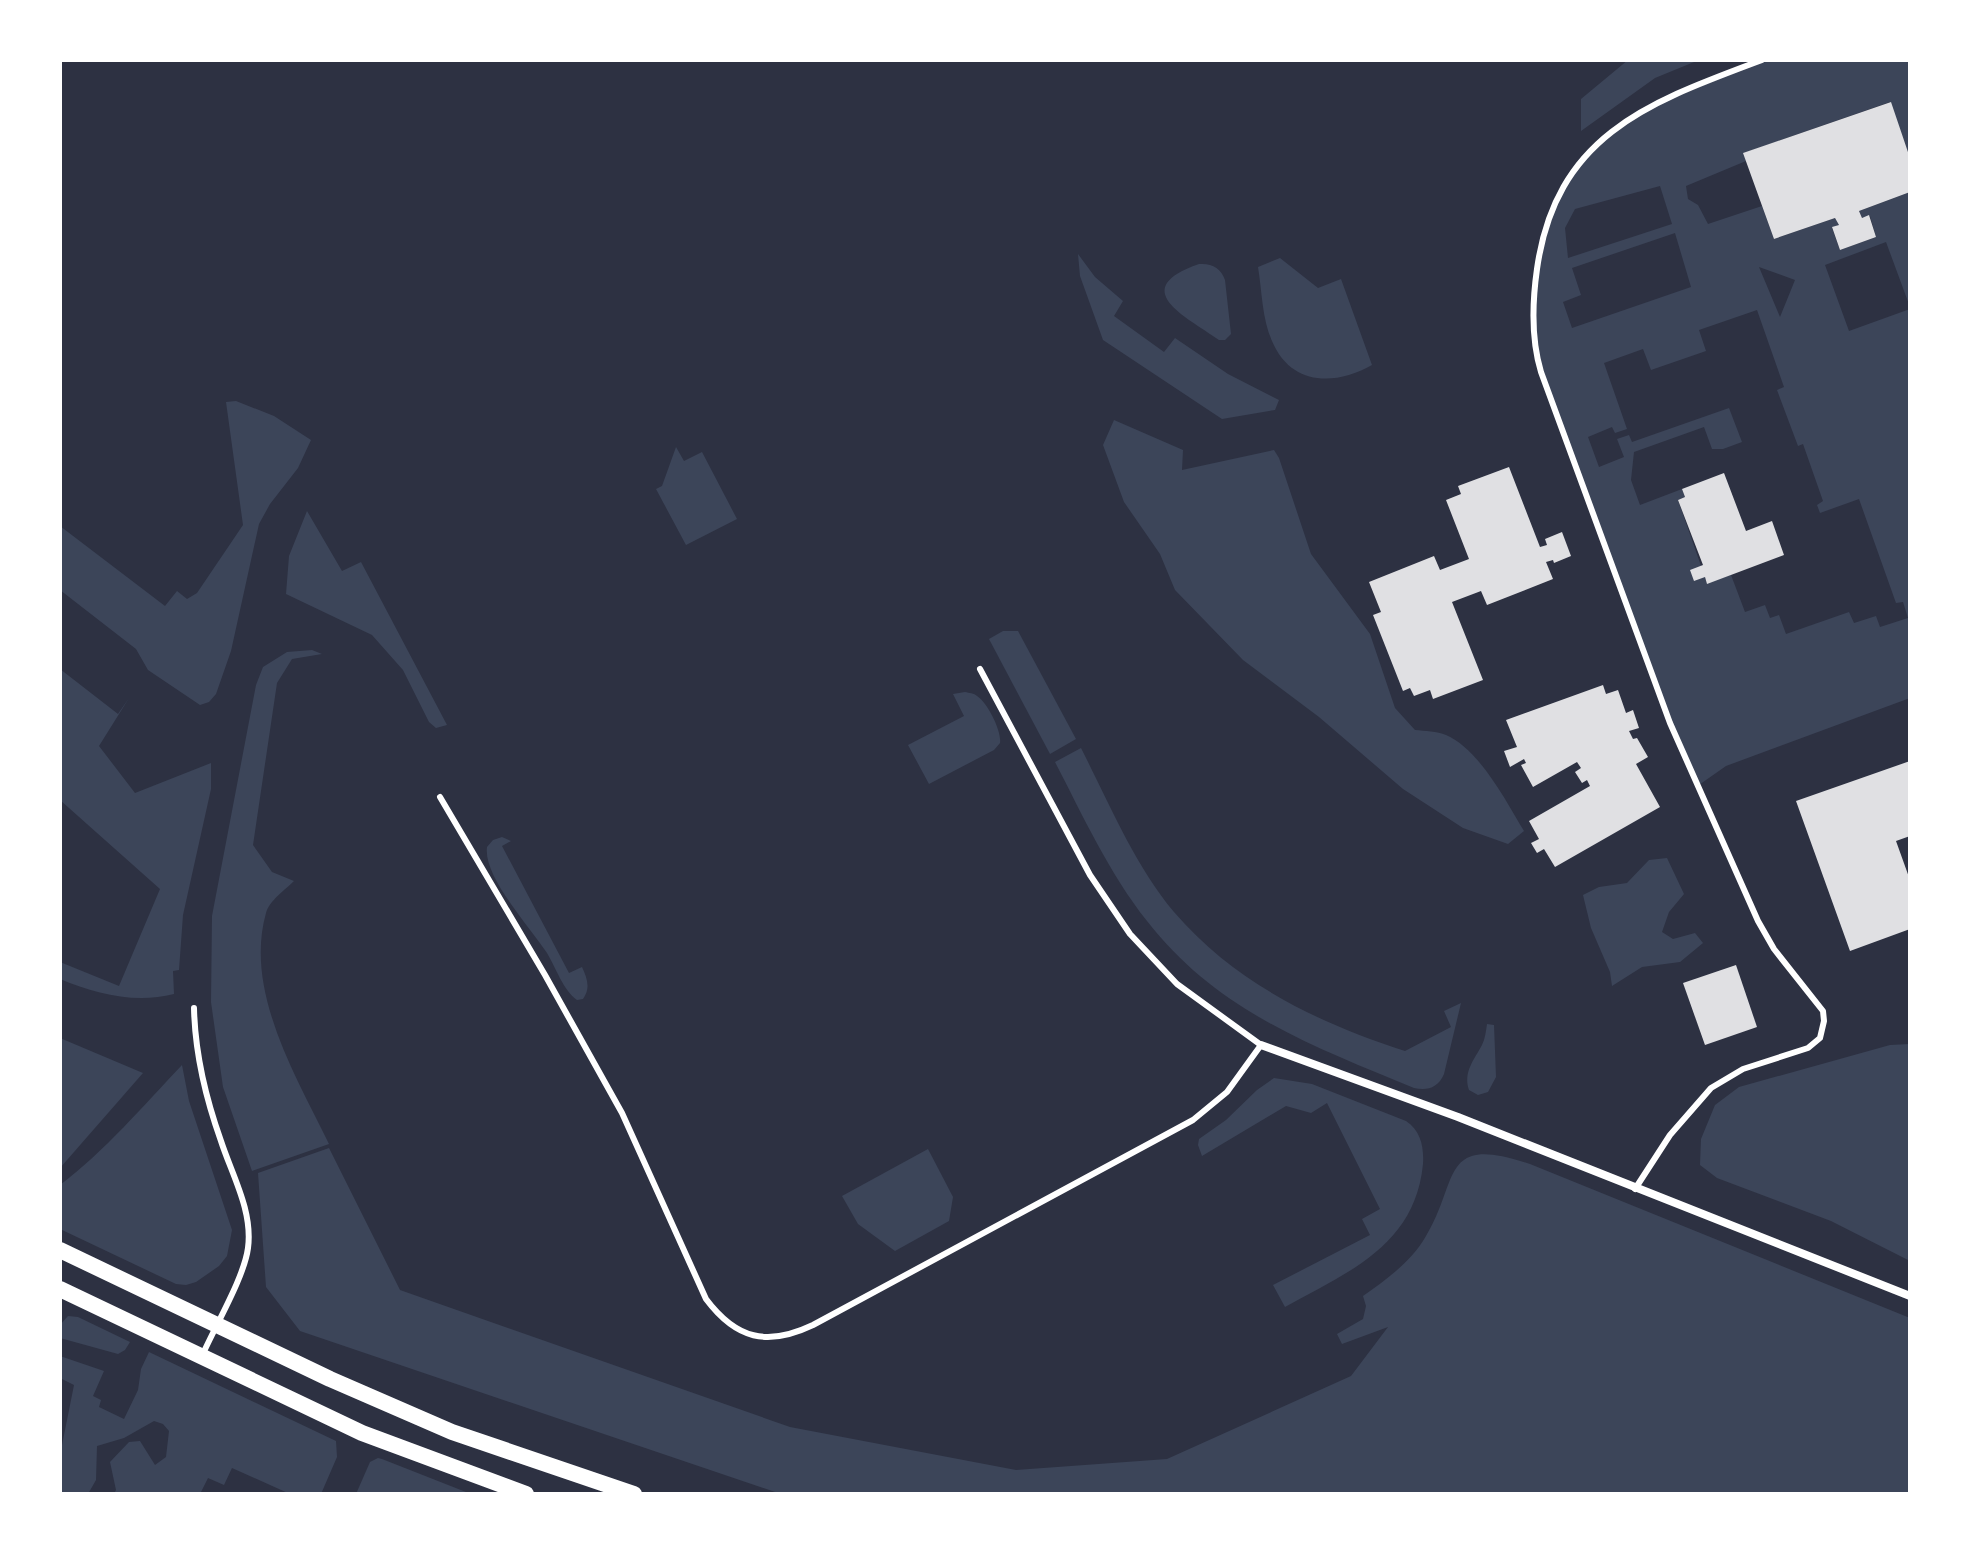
<svg xmlns="http://www.w3.org/2000/svg" width="1970" height="1554" font-family="Manrope,sans-serif">
<rect width="100%" height="100%" fill="#2d3142"/>
<g fill="#3c4559" fill-rule="evenodd">
<path d="M1628 60H1699L1655 78 1581 131V99Z"/>
<path d="M1762 60H1910V158L1890 102 1744 153 1746 161 1686 186 1688 199 1698 205 1708 224 1762 206 1774 239 1835 218 1839 225 1832 228 1840 250 1876 237 1870 216 1862 218 1859 211 1910 192V307L1886 242 1825 265 1849 331 1910 309V698L1726 766 1696 787 1535 350V283L1556 200 1588 154 1634 115ZM1660 186 1672 224 1568 258 1565 228 1575 209ZM1675 233 1691 287 1572 328 1563 302 1581 295 1572 268ZM1759 267 1795 280 1780 317ZM1757 310 1784 387 1777 390 1798 446 1803 444 1823 501 1817 505 1820 513 1859 499 1896 603 1903 602 1908 618 1880 627 1876 616 1854 623 1849 612 1786 634 1779 615 1770 618 1765 605 1745 612 1731 575 1707 583 1678 500 1685 497 1682 489 1640 505 1631 480 1634 452 1704 427 1712 449H1723L1742 442 1729 408 1632 442 1629 435 1617 439 1624 457 1599 467 1588 437 1612 427 1615 433 1627 429 1604 363 1643 349 1651 370 1706 351 1699 330Z"/>
<path d="M1078 254 1095 277 1123 301 1114 316 1164 352 1175 338 1228 374 1279 400 1275 410 1222 419 1103 340 1080 276Z"/>
<path d="M1280 258 1318 288 1341 279 1372 365C1335 386 1291 386 1272 341 1262 319 1262 291 1258 267Z"/>
<path d="M1199 264C1212 263 1221 268 1225 280L1231 334 1225 340H1219C1185 316 1127 289 1199 264Z"/>
<path d="M236 401 274 416 311 440 298 468 270 504 259 524 231 651 216 694 209 702 200 705 148 670 136 649 60 590V526L165 606 177 591 187 599 197 593 243 525 226 402Z"/>
<path d="M1114 420 1183 450 1182 470 1274 450 1279 458 1311 554 1370 634 1395 708 1415 730C1425 731 1437 731 1446 735 1479 749 1506 801 1524 831L1508 844 1463 828 1403 789 1319 717 1243 660 1175 590 1160 554 1124 502 1103 445Z"/>
<path d="M676 447 684 461 702 452 737 519 686 545 656 489 662 486Z"/>
<path d="M307 511 342 571 361 562 447 725 436 728 429 722 403 670 372 635 286 594 289 556Z"/>
<path d="M1003 631H1018L1076 739 1050 754 989 639Z"/>
<path d="M312 650 322 654 292 659 277 683 253 845 272 872 294 881C286 889 269 901 266 913 244 991 296 1076 329 1144L252 1171 223 1087 211 1002 212 916 256 685 263 667 287 652Z"/>
<path d="M60 669 118 714 129 698 99 746 135 793 211 763V789L183 915 179 970 173 971 174 994C135 1004 96 994 60 979V962L119 986 160 889 60 800Z"/>
<path d="M965 692C969 693 974 693 977 696 988 703 1002 732 1000 743L994 750 929 784 908 745 964 716 953 694Z"/>
<path d="M1081 748C1109 803 1134 864 1174 912 1235 983 1318 1023 1405 1051L1451 1027 1444 1011 1461 1003 1444 1074C1438 1088 1427 1091 1414 1088 1312 1046 1217 1011 1147 921 1109 873 1083 816 1055 762Z"/>
<path d="M502 837 511 841 502 846 569 973 582 967C587 978 591 988 583 999L577 1000C563 990 556 968 547 953 531 928 483 877 487 847L493 840Z"/>
<path d="M1667 858 1684 894 1669 912 1662 932 1673 939 1695 933 1703 943 1680 962 1642 967 1612 986 1610 972 1591 928 1583 895 1599 887 1627 883 1649 860Z"/>
<path d="M1487 1024 1494 1025 1496 1077 1488 1092 1478 1095 1469 1090C1463 1072 1474 1060 1482 1045 1485 1039 1486 1031 1487 1024Z"/>
<path d="M60 1038 143 1073 60 1168Z"/>
<path d="M1910 1044V1261L1831 1221 1717 1178 1700 1165 1701 1139 1715 1105 1739 1087 1890 1045Z"/>
<path d="M182 1065 189 1101 232 1230 227 1256 219 1266 196 1282 186 1285 176 1284 60 1229V1185C105 1151 143 1106 182 1065Z"/>
<path d="M1274 1078 1312 1084 1406 1121C1421 1131 1424 1147 1423 1164 1415 1246 1348 1272 1285 1307L1273 1285 1370 1235 1362 1219 1380 1209 1327 1103 1311 1113 1286 1106 1202 1156 1198 1145 1199 1139 1226 1120 1257 1090Z"/>
<path d="M329 1148 400 1290 790 1427 1016 1470 1167 1459 1351 1376 1388 1327 1342 1344 1337 1334 1363 1319 1366 1306 1363 1296C1387 1279 1411 1262 1426 1236 1460 1180 1439 1133 1530 1164L1910 1318V1494H781L300 1331 266 1287 258 1173Z"/>
<path d="M928 1149 953 1197 949 1221 895 1251 858 1224 842 1196Z"/>
<path d="M68 1316 78 1317 130 1342 125 1350 118 1354 60 1338V1325Z"/>
<path d="M149 1352 336 1441 337 1457 321 1494H290L232 1468 224 1485 208 1478 200 1494H114L116 1490 110 1462 129 1442 140 1441 155 1465 166 1457 169 1431 163 1424 154 1421 124 1438 97 1446 96 1480 88 1494H60V1455L74 1385 60 1378V1356L104 1371 93 1396 101 1400 99 1407 124 1419 138 1390 141 1369Z"/>
<path d="M378 1458 382 1459 471 1494H356L370 1462Z"/>
</g>
<g fill="#e0e0e3">
<path d="M1891 102 1910 158V192L1859 211 1862 218 1869 215 1876 237 1840 250 1832 227 1839 225 1835 218 1774 239 1743 153Z"/>
<path d="M1509 467 1540 547 1547 545 1545 539 1562 532 1571 556 1554 563 1553 560 1546 562 1553 579 1487 605 1481 591 1452 602 1483 680 1433 699 1430 690 1414 696 1410 688 1403 691 1373 615 1381 612 1369 582 1434 556 1440 570 1469 559 1446 500 1461 494 1458 486Z"/>
<path d="M1724 473 1746 531 1772 521 1784 555 1707 584 1705 577 1694 581 1690 570 1703 565 1678 500 1685 497 1682 489Z"/>
<path d="M1603 685 1606 694 1618 690 1626 713 1633 710 1639 728 1629 731 1633 739 1637 738 1648 757 1636 764 1660 807 1555 867 1544 849 1537 853 1531 843 1539 839 1529 821 1590 786 1587 780 1582 783 1575 772 1581 768 1577 762 1533 787 1521 765 1526 763 1524 759 1510 767 1504 751 1517 747 1506 720Z"/>
<path d="M1910 761V836L1896 841 1910 880V929L1850 951 1796 801Z"/>
<path d="M1736 965 1757 1027 1705 1045 1683 983Z"/>
</g>
<g fill="none" stroke-linecap="round" stroke-linejoin="round">
<g stroke="#fff" stroke-width="6">
<path d="M440 797 545 975 622 1113 706 1299C736 1339 767 1347 813 1325L1193 1120 1227 1092 1261 1045 1177 984 1130 934 1090 875 980 669"/>
<path d="M194 1008C195 1053 206 1099 221 1141 232 1175 253 1211 248 1248 244 1278 215 1326 202 1356"/>
<path d="M1635 1189 1670 1135 1711 1088 1743 1069 1808 1048 1820 1038 1824 1021 1823 1011 1774 949 1758 921 1670 723 1541 372C1531 339 1532 304 1537 269 1556 134 1650 102 1762 60"/>
</g>
<path stroke="#fff" stroke-width="8" d="M1261 1045 1458 1117 1910 1296"/>
<g stroke="#fff" stroke-width="16">
<path d="M60 1250 330 1379 452 1432 634 1494"/>
<path d="M60 1289 362 1433 526 1494"/>
</g>
</g>
<rect width="1970" height="1554" fill="none" stroke="#ffffff" stroke-width="124"/>
</svg>
